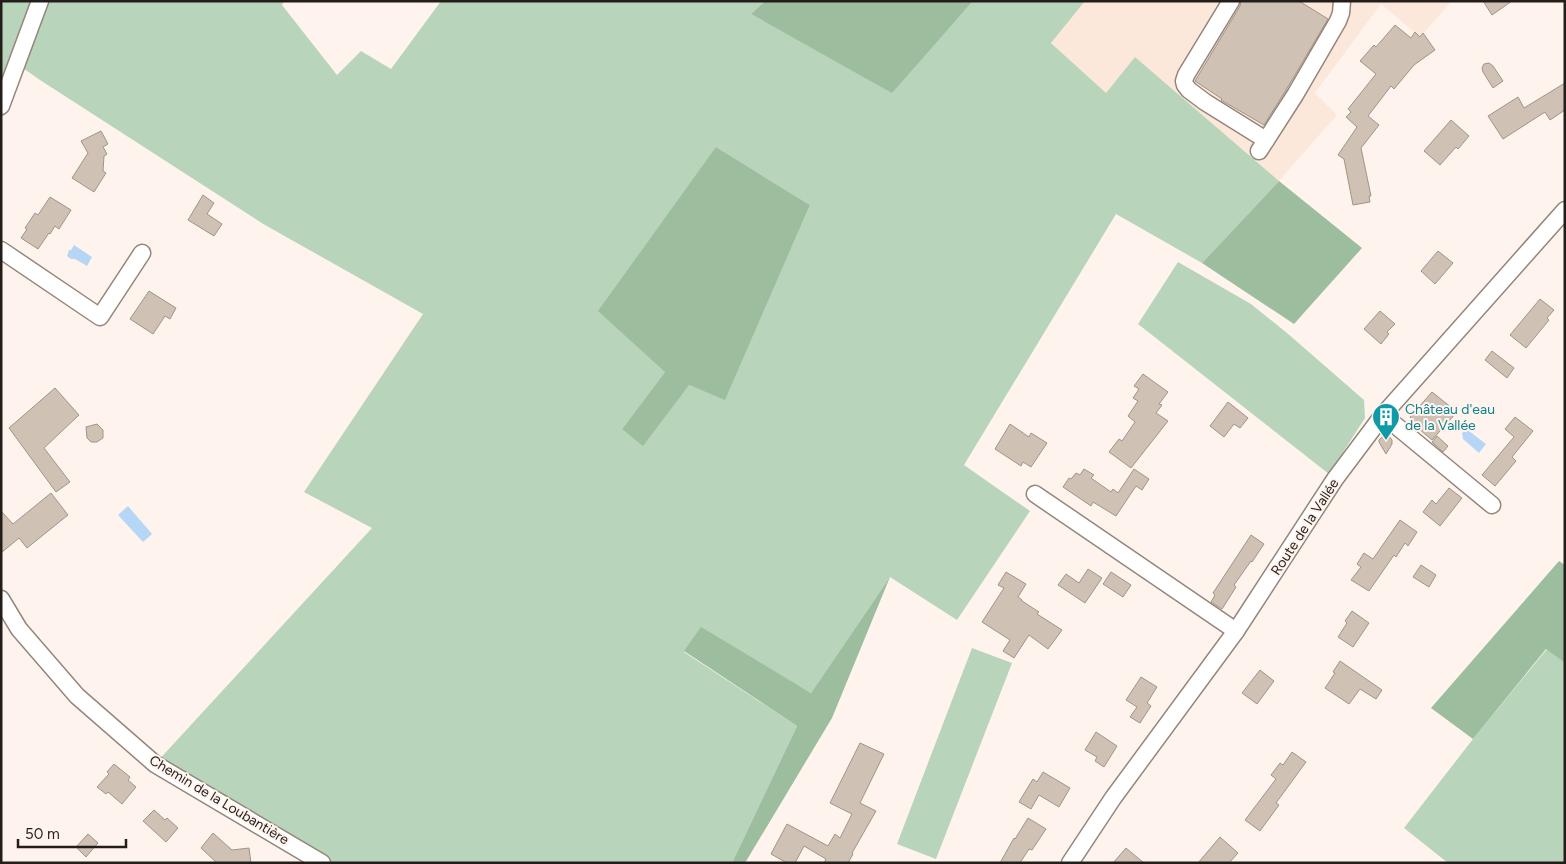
<svg xmlns="http://www.w3.org/2000/svg" width="1566" height="864" font-family="Figtree,sans-serif">
<rect width="100%" height="100%" fill="#fff4ed"/>
<path fill="#fce8db" d="M1085 1H1452L1420 37 1381 4 1315 93 1337 115 1279 181 1135 57 1106 94 1051 42Z"/>
<g fill="#b8d4ba" fill-rule="evenodd">
<path d="M1 1H284L282 5 337 75 361 51 391 69 441 1H765L751 14 892 92 973 1H1085L1051 43 1106 93 1135 57 1279 181 1202 263 1116 214 964 465 1030 511 957 620 890 577 811 693 701 628 684 652 797 726 732 863H322L155 764 372 528 304 492 423 314 265 225 40 80 17 64 1 106ZM716 147 810 205 725 399 689 385 622 429 665 372Z"/>
<path d="M1178 262 1251 304 1287 333 1364 400 1365 418 1329 474 1138 324Z"/>
<path d="M972 648 1012 663 936 859 897 844Z"/>
<path d="M1547 649 1565 663V863H1448L1404 828 1473 739Z"/>
</g>
<g fill="#9dbd9f">
<path d="M765 1H973L892 93 751 14Z"/>
<path d="M716 147 810 205 725 400 689 385 643 446 622 429 665 372 598 311Z"/>
<path d="M1279 181 1362 248 1294 324 1202 263Z"/>
<path d="M1559 561 1565 565V663L1546 649 1473 739 1431 708Z"/>
<path d="M890 577 832 718 745 863H732L797 726 684 651 701 627 811 693Z"/>
</g>
<g fill="#b6d6f5">
<path d="M74 245 92 257 87 266 75 259H71L67 256 69 250H71Z"/>
<path d="M1466 430 1469 431 1486 444 1479 453 1463 439 1462 433Z"/>
<path d="M128 506 152 534 143 542 118 515Z"/>
</g>
<g fill="#cfc1b3" stroke="#a19487">
<path d="M1241 1H1299L1328 19 1286 90 1264 125 1221 100 1222 99 1195 81 1240 6Z"/>
<path d="M1483 1H1512L1492 15Z"/>
<path d="M1395 25 1411 38 1415 32 1420 37 1423 33 1435 50 1414 65 1394 89 1391 86 1368 116 1379 125 1361 148 1371 196H1369L1370 202 1353 205 1344 159 1338 155 1357 127 1346 117 1351 112 1348 109 1376 74 1360 61 1374 45 1376 47Z"/>
<path d="M1489 63 1493 66 1503 81 1493 88 1483 72 1482 68 1484 64Z"/>
<path d="M1565 83V110L1550 120 1545 112 1503 139 1488 116 1518 97 1524 108Z"/>
<path d="M1451 120 1469 136 1458 149 1456 147 1440 165 1424 151Z"/>
<path d="M101 131 108 144 103 147 107 154 104 156 103 171 106 173 94 192 72 178 88 153 81 141Z"/>
<path d="M203 195 214 203 207 214 222 224 214 236 188 220Z"/>
<path d="M50 197 71 210 59 229 55 226 50 234 49 233 38 249 21 238 27 229 25 228 35 213 38 215Z"/>
<path d="M1438 251 1453 263 1435 284 1421 271Z"/>
<path d="M149 291 176 308 170 319 165 316 153 334 130 319Z"/>
<path d="M1540 299 1554 310 1547 318 1549 320 1526 348 1510 335Z"/>
<path d="M1380 311 1395 324 1387 332 1389 334 1381 344 1364 329Z"/>
<path d="M1492 351 1514 368 1507 378 1485 360Z"/>
<path d="M1143 374 1168 392 1159 404 1162 405 1156 413 1168 421 1131 468 1109 452 1119 439 1122 441 1135 422 1128 416 1138 401 1133 398 1139 389 1134 386Z"/>
<path d="M55 388 79 415 44 448 70 482 56 492 9 428Z"/>
<path d="M1432 392 1457 412 1432 440 1412 423 1414 421 1410 417Z"/>
<path d="M1228 402 1248 418 1240 428 1234 424 1224 437 1210 426Z"/>
<path d="M1515 417 1533 431 1512 457 1516 461 1495 486 1482 475 1514 437 1505 429Z"/>
<path d="M97 424 103 430V438L97 442H91L87 438 86 427Z"/>
<path d="M1010 424 1029 437 1031 433 1047 443 1031 467 1023 462 1021 466 995 449Z"/>
<path d="M1384 435 1389 436 1392 440V444L1386 454 1379 442V440Z"/>
<path d="M1437 436 1448 446 1443 452 1432 442Z"/>
<path d="M1084 469 1094 475 1091 478 1111 492 1113 489 1118 493 1134 469 1149 479 1142 490 1136 486 1116 516 1093 502 1091 506 1063 487 1069 478 1071 479 1076 473 1080 475Z"/>
<path d="M1449 488 1462 498 1440 526 1423 512 1432 500 1436 504Z"/>
<path d="M51 493 68 515 27 548 19 538 1 553V511L13 524Z"/>
<path d="M1400 520 1417 532 1408 546 1405 543 1396 557 1394 555 1369 591 1351 580 1361 567 1357 564 1364 553 1373 559Z"/>
<path d="M1251 535 1264 544 1252 562 1251 561 1234 585 1236 587 1222 609 1211 602 1215 595 1213 593Z"/>
<path d="M1421 565 1436 575 1429 587 1413 577Z"/>
<path d="M1088 569 1102 578 1085 603 1058 585 1066 574 1079 583Z"/>
<path d="M1006 572 1026 584 1018 597 1022 600V601L1039 612 1037 614 1062 630 1048 649 1029 635 1014 658 1003 651 1010 640 982 622 1004 588 998 585Z"/>
<path d="M1111 572 1131 585 1123 597 1103 584Z"/>
<path d="M1352 611 1369 623 1353 647 1338 637 1347 623 1345 621Z"/>
<path d="M1340 661 1382 690 1376 699 1360 689 1349 704 1325 688 1335 673 1333 672Z"/>
<path d="M1260 670 1274 681 1257 704 1242 693Z"/>
<path d="M1141 677 1157 687 1147 703 1151 706 1140 723 1130 717 1137 707 1126 700Z"/>
<path d="M1096 732 1117 746 1104 767 1095 761 1097 757 1085 750Z"/>
<path d="M860 743 884 754 860 803 876 811 852 853 853 854 848 863H824L826 859 804 846 795 863H787L771 854 787 824 828 846 835 834 840 838 852 814 830 803Z"/>
<path d="M1292 752 1306 762 1276 803 1279 805 1260 831 1245 820 1276 779 1271 775 1280 763 1283 765Z"/>
<path d="M114 764 130 777 128 780 136 787 122 804 108 792 106 794 97 787 109 774 107 772Z"/>
<path d="M1043 772 1070 788 1059 807 1039 795 1031 809 1019 802 1033 779 1037 782Z"/>
<path d="M154 810 165 820 167 818 178 828 166 842 143 821Z"/>
<path d="M1028 818 1046 829 1032 850 1029 849 1020 863H1000L1014 838 1015 839Z"/>
<path d="M213 833 232 850 249 848 251 863H217L201 848Z"/>
<path d="M88 834 98 843 86 857 76 847Z"/>
<path d="M1220 837 1238 853 1229 863H1198Z"/>
<path d="M1126 848 1144 863H1113Z"/>
</g>
<g fill="none" stroke-linecap="round" stroke-linejoin="round">
<defs>
<g id="minor">
<path d="M1231 1 1186 75 1184 81 1185 85 1189 90 1205 102 1266 140"/>
<path d="M1 106 40 1"/>
<path d="M1259 151 1295 95 1338 21 1341 13 1342 1"/>
<path d="M1 250 100 317 142 253"/>
<path d="M1383 415 1492 505"/>
<path d="M1035 494 1236 631"/>
<path d="M1 599 19 629 77 696 155 764 322 863"/>
<path d="M1070 863 1113 798 1236 631 1335 479 1383 415 1565 210"/>
</g>
</defs>
<use href="#minor" stroke="#95867b" stroke-width="19"/>
<use href="#minor" stroke="#fff" stroke-width="16"/>
</g>
<defs>
<symbol id="building-pin" viewBox="-11 -11 22 30"><path d="M0 17L-7.5 6A9.5 9.5 0 1 1 7.5 6Z" fill="#0f9aa8" stroke="#fff4ed"/><path d="M-4-6H4V6H1V3H-1V6H-4ZM-2.5-4.3h1.7v1.8h-1.7ZM.8-4.3h1.7v1.8H.8ZM-2.5-1h1.7V.8h-1.7ZM.8-1h1.7V.8H.8Z" fill="#fff"/></symbol>
</defs>
<g fill-rule="evenodd">
<use href="#building-pin" x="1370" y="401" width="32" height="43"/>
</g>
<g text-anchor="middle" dominant-baseline="central" stroke-width="4" stroke-linejoin="round" paint-order="stroke">
<g font-size="14" fill="#0d838f" stroke="#fff4ed" text-anchor="start">
<text x="1405" y="409">Château d'eau<tspan x="1405" dy="16">de la Vallée</tspan></text>
</g>
<g font-size="14" fill="#241e1a" stroke="#fff4ed">
<text transform="translate(1305 527) rotate(-57)">Route de la Vallée</text>
<text transform="translate(219 800) rotate(31)">Chemin de la Loubantière</text>
</g>
</g>
<rect width="1566" height="864" fill="none" stroke="#241e1a" stroke-width="5"/>
<path d="M18 839v8h108v-8" fill="none" stroke="#241e1a" stroke-width="2.5"/>
<text x="25" y="839" font-size="15" fill="#241e1a" stroke="#fff4ed" stroke-width="4" paint-order="stroke">50 m</text>
</svg>
